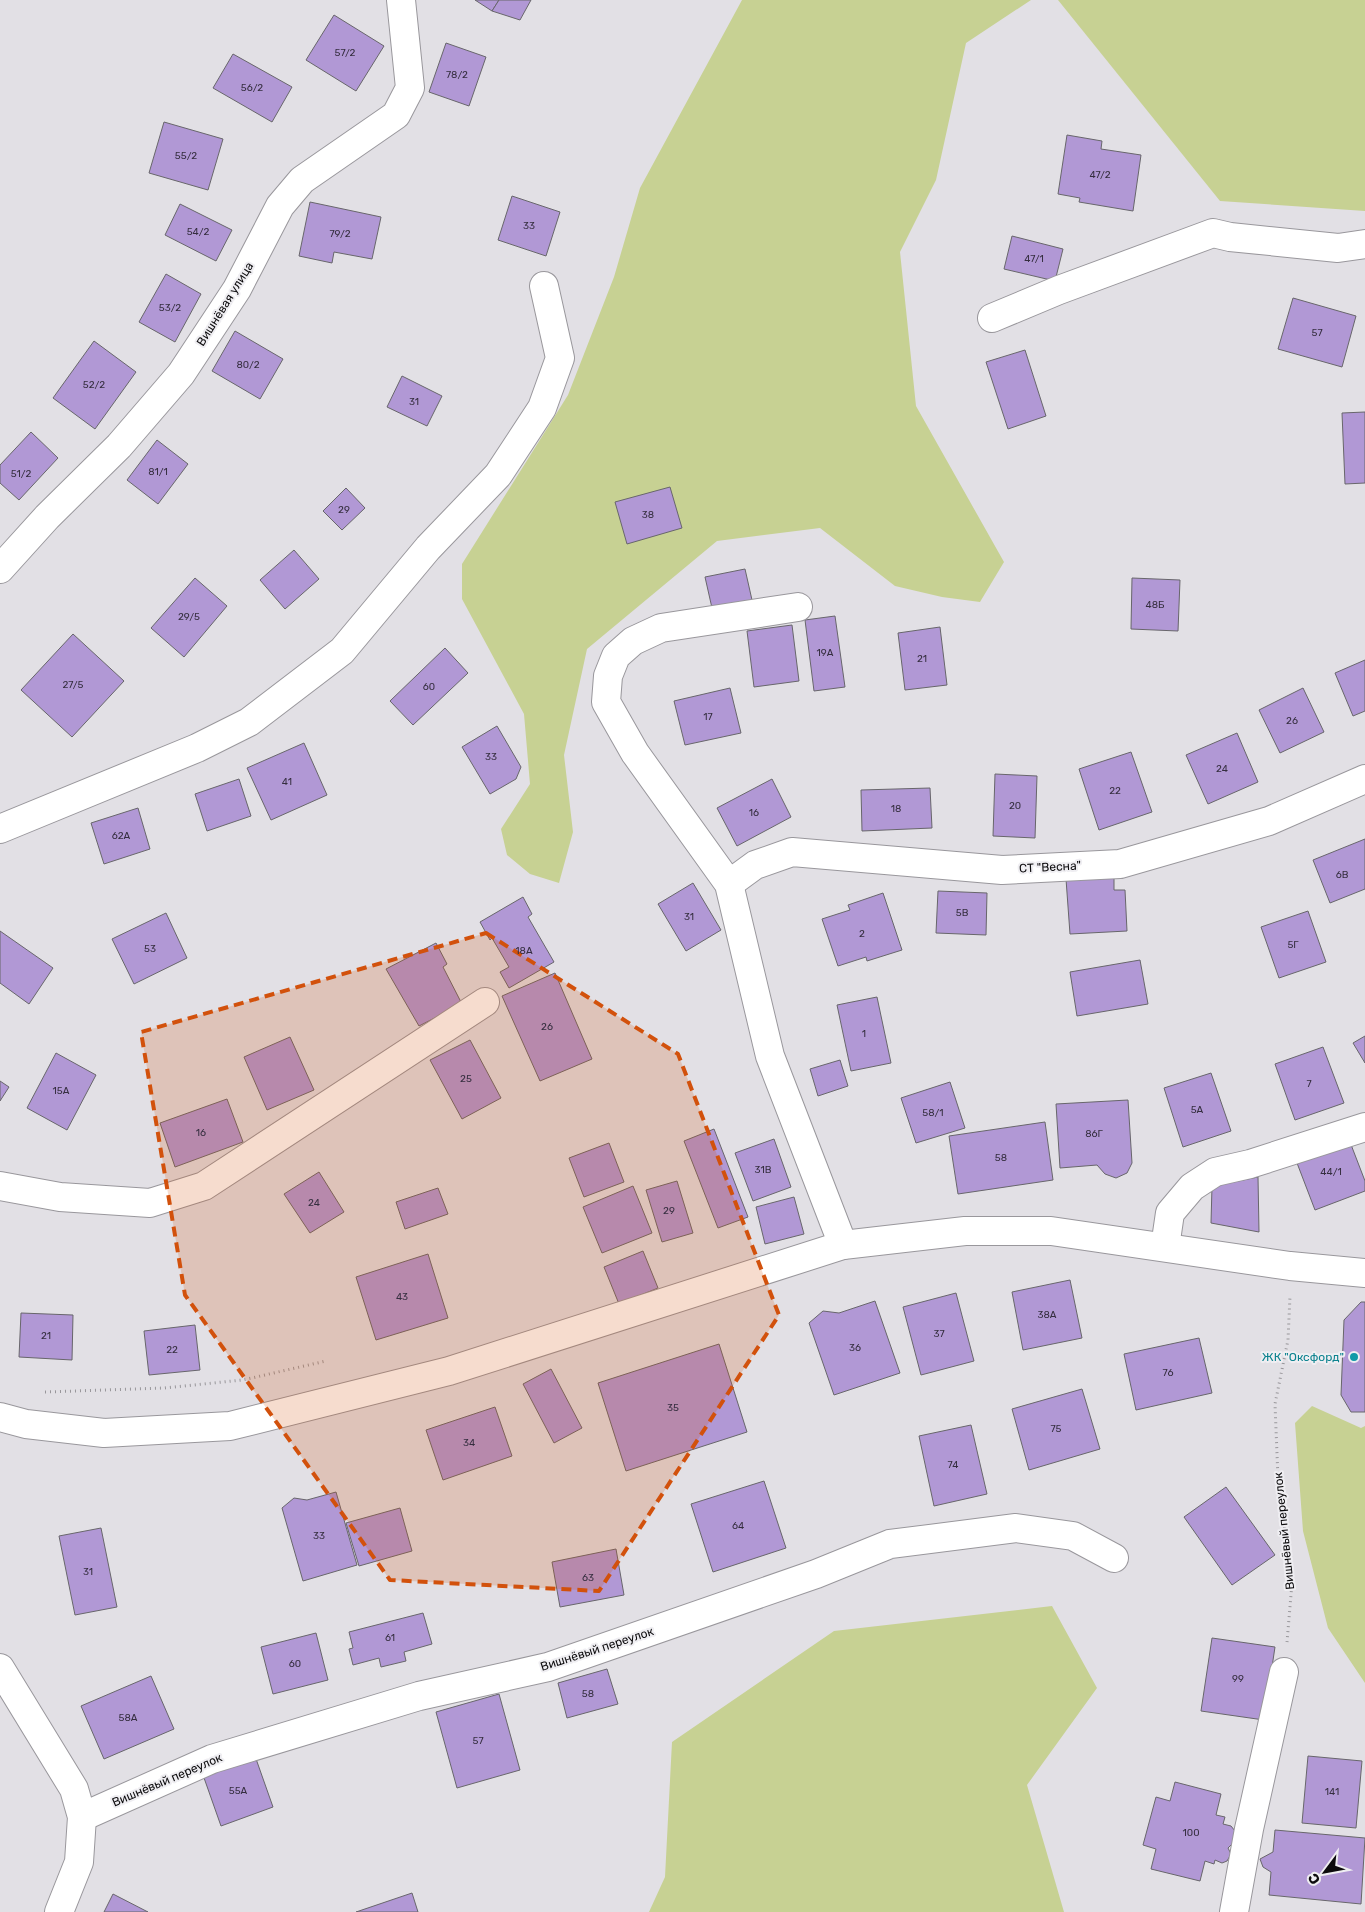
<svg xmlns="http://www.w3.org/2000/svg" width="1365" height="1912" font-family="Rubik,sans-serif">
<rect width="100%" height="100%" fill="#e2e0e5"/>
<g fill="#c7d193">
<path d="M742 0H1031L966 43 936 180 900 252 916 406 1004 562 980 602 942 597 895 586 820 528 717 541 587 649 564 755 573 832 559 883 530 874 507 855 501 829 530 784 524 714 462 599V564L568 395 614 277 640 188Z"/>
<path d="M1058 0H1365V211L1220 201Z"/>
<path d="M1312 1406 1361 1428 1365 1426V1683L1328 1628 1303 1531 1295 1423Z"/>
<path d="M1052 1606 1097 1688 1027 1785 1064 1912H649L665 1877 672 1742 834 1631Z"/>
</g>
<g fill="#b198d5" stroke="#68666b">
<path d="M475 0H499L492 11Z"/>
<path d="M499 0H531L520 20 492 11Z"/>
<path d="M334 15 384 46 356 91 306 60Z"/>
<path d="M446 43 486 57 469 106 429 92Z"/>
<path d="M233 54 292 87 272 122 213 88Z"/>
<path d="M164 122 223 139 208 190 149 173Z"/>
<path d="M1067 135 1102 141 1101 149 1141 155 1133 211 1079 202 1080 198 1058 194Z"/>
<path d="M512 196 560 212 546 256 498 240Z"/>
<path d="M310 202 381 217 372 259 334 252 332 263 299 256Z"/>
<path d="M180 204 232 230 216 261 165 235Z"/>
<path d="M1012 236 1063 249 1055 281 1004 269Z"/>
<path d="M166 274 201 294 175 342 139 322Z"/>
<path d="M1293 298 1356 316 1342 367 1278 349Z"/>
<path d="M235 331 283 359 260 399 212 371Z"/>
<path d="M94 341 136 372 95 429 53 398Z"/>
<path d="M1025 350 1046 416 1008 429 986 362Z"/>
<path d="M402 376 442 396 427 426 387 407Z"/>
<path d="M1365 412V483L1345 484 1342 413Z"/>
<path d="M31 432 58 458 19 500 0 483V465Z"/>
<path d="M157 440 188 464 158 504 127 480Z"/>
<path d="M670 487 682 528 627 544 615 502Z"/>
<path d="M346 488 365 508 342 530 323 511Z"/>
<path d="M294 550 319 579 285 609 260 580Z"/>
<path d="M745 569 752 600 712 608 705 577Z"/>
<path d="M195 578 227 606 184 657 151 628Z"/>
<path d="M1132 578 1180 580 1178 631 1131 629Z"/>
<path d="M835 616 845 687 814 691 805 620Z"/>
<path d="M792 625 799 681 754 687 747 631Z"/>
<path d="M940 627 947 685 905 690 898 633Z"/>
<path d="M73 634 124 681 72 737 21 690Z"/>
<path d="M445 648 468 673 413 725 390 701Z"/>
<path d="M1365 660V711L1353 716 1335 673Z"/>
<path d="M730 688 741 733 685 745 674 701Z"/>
<path d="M1303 688 1324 732 1280 753 1259 710Z"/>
<path d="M497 726 521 767 516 779 490 794 462 747Z"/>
<path d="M1237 733 1258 782 1208 804 1186 755Z"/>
<path d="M304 743 327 795 271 820 247 768Z"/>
<path d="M1131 752 1152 812 1099 830 1079 769Z"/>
<path d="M995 774 1037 776 1035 838 993 836Z"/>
<path d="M239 779 251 816 207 831 195 794Z"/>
<path d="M772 779 791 817 737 846 717 808Z"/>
<path d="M930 788 932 828 862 831 861 790Z"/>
<path d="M138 808 150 849 104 864 91 823Z"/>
<path d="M1365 839V889L1330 903 1313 860Z"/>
<path d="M1114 877V890H1125L1127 931 1070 934 1066 879Z"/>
<path d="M693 883 721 930 686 951 658 904Z"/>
<path d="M938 891 987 893 986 935 936 933Z"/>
<path d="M883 893 902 950 867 961 866 957 838 966 822 919 850 910 848 905Z"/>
<path d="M523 897 532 914 528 917 554 962 509 988 500 972 509 967 492 938 490 940 480 922Z"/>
<path d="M1308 911 1326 962 1279 978 1261 927Z"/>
<path d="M166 913 187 958 134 984 112 939Z"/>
<path d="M0 931 53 968 29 1004 0 983Z"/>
<path d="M436 943 447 964 443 967 462 1004 419 1026 386 969Z"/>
<path d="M1140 960 1148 1004 1077 1016 1070 972Z"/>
<path d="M555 973 592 1059 540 1081 502 996Z"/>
<path d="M877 997 891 1063 851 1071 837 1005Z"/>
<path d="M1365 1036V1063L1353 1043Z"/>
<path d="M290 1037 314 1090 267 1110 244 1057Z"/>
<path d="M470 1040 501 1098 462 1119 430 1060Z"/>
<path d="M1323 1047 1344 1103 1295 1120 1275 1064Z"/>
<path d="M56 1053 96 1075 67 1130 27 1108Z"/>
<path d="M840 1060 848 1086 818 1096 810 1069Z"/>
<path d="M1211 1073 1231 1131 1183 1147 1164 1088Z"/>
<path d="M0 1081 9 1087 0 1101Z"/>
<path d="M950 1082 965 1128 916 1143 901 1098Z"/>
<path d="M227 1099 243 1142 175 1167 160 1123Z"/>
<path d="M1128 1100 1132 1163 1127 1173 1116 1178 1105 1174 1097 1165 1060 1168 1056 1104Z"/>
<path d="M1045 1122 1053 1180 958 1194 949 1136Z"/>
<path d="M714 1129 748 1217 718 1228 684 1141Z"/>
<path d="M774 1139 791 1187 753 1201 735 1153Z"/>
<path d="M1350 1142 1365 1181V1191L1315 1210 1297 1163Z"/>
<path d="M609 1143 624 1182 584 1197 569 1158Z"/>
<path d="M319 1172 344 1212 310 1233 284 1194Z"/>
<path d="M1258 1177 1259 1232 1211 1223 1212 1186Z"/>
<path d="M677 1181 693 1233 662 1242 646 1190Z"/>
<path d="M633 1186 652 1233 602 1253 583 1207Z"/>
<path d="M438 1188 448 1214 405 1229 396 1202Z"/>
<path d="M794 1197 804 1234 765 1244 756 1207Z"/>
<path d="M643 1251 658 1288 619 1304 604 1267Z"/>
<path d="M428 1254 448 1318 376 1340 356 1277Z"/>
<path d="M1070 1280 1082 1338 1023 1350 1012 1292Z"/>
<path d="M956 1293 974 1361 921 1375 903 1307Z"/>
<path d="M875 1301 900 1373 834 1395 809 1323 823 1311 839 1313Z"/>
<path d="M1361 1302H1365V1412H1351L1341 1395 1344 1320Z"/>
<path d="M21 1313 73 1315 72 1360 19 1357Z"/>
<path d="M195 1325 200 1370 149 1375 144 1331Z"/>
<path d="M1199 1338 1212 1393 1136 1410 1124 1354Z"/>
<path d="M719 1344 747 1432 626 1471 598 1383Z"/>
<path d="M551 1369 582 1428 554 1443 523 1384Z"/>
<path d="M1082 1389 1100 1449 1029 1470 1012 1409Z"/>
<path d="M495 1407 512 1456 443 1480 426 1430Z"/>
<path d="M971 1425 987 1494 934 1506 919 1436Z"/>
<path d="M764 1481 786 1548 713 1572 691 1504Z"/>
<path d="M1226 1487 1275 1555 1232 1585 1184 1517Z"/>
<path d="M336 1492 357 1565 303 1581 282 1508 294 1498 307 1500Z"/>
<path d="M400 1508 412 1551 359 1566 346 1523Z"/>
<path d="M101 1528 117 1607 75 1615 59 1536Z"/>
<path d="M616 1549 624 1595 560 1607 552 1562Z"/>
<path d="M423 1613 432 1644 404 1652 406 1661 381 1667 379 1658 353 1665 349 1649 353 1648 349 1632Z"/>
<path d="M316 1633 328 1680 273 1694 261 1647Z"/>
<path d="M1212 1638 1275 1647 1264 1720 1201 1711Z"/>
<path d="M607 1669 618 1704 567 1718 558 1683Z"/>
<path d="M151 1676 174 1729 104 1759 81 1706Z"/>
<path d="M499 1694 520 1770 457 1788 436 1712Z"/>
<path d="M255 1756 273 1807 221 1826 203 1775Z"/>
<path d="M1308 1756 1362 1761 1356 1828 1302 1823Z"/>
<path d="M1175 1782 1221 1794 1216 1815 1225 1817 1223 1824 1231 1826 1235 1831 1234 1842 1228 1848 1231 1854 1227 1861 1222 1863 1215 1860 1214 1864 1205 1861 1200 1881 1151 1869 1156 1849 1143 1845 1156 1797 1170 1801Z"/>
<path d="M1275 1830 1365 1838 1361 1904 1269 1895 1271 1872 1263 1867 1260 1859 1273 1852Z"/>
<path d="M412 1893 418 1912H356Z"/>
<path d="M113 1894 148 1912H104Z"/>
</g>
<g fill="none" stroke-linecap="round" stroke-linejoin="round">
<defs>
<g id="minor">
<path d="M992 318 1059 290 1213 233 1230 237 1338 248 1365 244"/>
<path d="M0 569 47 517 119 446 181 374 237 289 280 206 302 180 396 115 410 88 401 0"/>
<path d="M798 607 661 628 633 641 616 656 608 676 606 702 635 753 729 884 770 1056 843 1245"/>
<path d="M0 829 197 748 249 722 342 651 428 548 498 475 542 408 560 358 544 286"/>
<path d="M729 884 755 865 792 852 1002 870 1120 864 1269 821 1365 779"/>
<path d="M0 1186 60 1197 150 1203 204 1186 485 1002"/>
<path d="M1165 1247 1170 1213 1192 1187 1215 1172 1250 1164 1365 1127"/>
<path d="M0 1417 26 1424 104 1433 230 1426 449 1371 843 1245 965 1231H1051L1290 1266 1365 1273"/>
<path d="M0 1668 74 1789 82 1817 79 1862 59 1912"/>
<path d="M82 1817 212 1759 419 1696 548 1667 816 1574 890 1544 1016 1528 1073 1536 1114 1558"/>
<path d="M1234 1912 1249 1829 1284 1672"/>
</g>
</defs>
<use href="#minor" stroke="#99979c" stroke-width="30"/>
<g stroke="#98969a" stroke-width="3" stroke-dasharray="1 4" stroke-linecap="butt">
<path d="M45 1392 164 1388 243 1380 326 1361"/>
<path d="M1287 1642 1292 1583 1278 1479 1275 1404 1288 1340 1290 1296"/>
</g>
<use href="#minor" stroke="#fff" stroke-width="28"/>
</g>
<path fill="#d2510c" fill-opacity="0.2" stroke="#d2510c" stroke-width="4" stroke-dasharray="10 6" stroke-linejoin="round" d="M486 933 678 1054 779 1315 599 1591 390 1580 185 1295 141 1032Z"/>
<circle fill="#0f9aa8" stroke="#efeef2" stroke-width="2" cx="1354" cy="1357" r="5"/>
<g text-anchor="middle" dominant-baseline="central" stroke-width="4" stroke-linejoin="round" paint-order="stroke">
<g font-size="10" fill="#352e3f">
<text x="345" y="53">57/2</text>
<text x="457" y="75">78/2</text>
<text x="252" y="88">56/2</text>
<text x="186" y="156">55/2</text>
<text x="1100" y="175">47/2</text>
<text x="529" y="226">33</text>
<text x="198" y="232">54/2</text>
<text x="340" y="234">79/2</text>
<text x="1034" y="259">47/1</text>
<text x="170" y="308">53/2</text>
<text x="1317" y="333">57</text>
<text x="248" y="365">80/2</text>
<text x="94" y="385">52/2</text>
<text x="414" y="402">31</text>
<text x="158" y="472">81/1</text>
<text x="21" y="474">51/2</text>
<text x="344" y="510">29</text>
<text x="648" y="515">38</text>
<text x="1155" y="605">48Б</text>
<text x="189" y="617">29/5</text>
<text x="825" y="653">19А</text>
<text x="922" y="659">21</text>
<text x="73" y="685">27/5</text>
<text x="429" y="687">60</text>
<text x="708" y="717">17</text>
<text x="1292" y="721">26</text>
<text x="491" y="757">33</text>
<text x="1222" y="769">24</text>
<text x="287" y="782">41</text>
<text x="1115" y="791">22</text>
<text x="1015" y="806">20</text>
<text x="896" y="809">18</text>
<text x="754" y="813">16</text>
<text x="121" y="836">62А</text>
<text x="1342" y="875">6В</text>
<text x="962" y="913">5В</text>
<text x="689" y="917">31</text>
<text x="862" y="934">2</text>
<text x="1293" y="945">5Г</text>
<text x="150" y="949">53</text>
<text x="524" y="951">18А</text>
<text x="547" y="1027">26</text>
<text x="864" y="1034">1</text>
<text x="466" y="1079">25</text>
<text x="1309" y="1084">7</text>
<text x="61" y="1091">15А</text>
<text x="1197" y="1110">5А</text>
<text x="933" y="1113">58/1</text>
<text x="201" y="1133">16</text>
<text x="1094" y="1134">86Г</text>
<text x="1001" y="1158">58</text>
<text x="763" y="1170">31В</text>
<text x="1331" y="1172">44/1</text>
<text x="314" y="1203">24</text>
<text x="669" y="1211">29</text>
<text x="402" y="1297">43</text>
<text x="1047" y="1315">38А</text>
<text x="939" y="1334">37</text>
<text x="46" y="1336">21</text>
<text x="855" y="1348">36</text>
<text x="172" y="1350">22</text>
<text x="1168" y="1373">76</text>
<text x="673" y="1408">35</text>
<text x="1056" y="1429">75</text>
<text x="469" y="1443">34</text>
<text x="953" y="1465">74</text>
<text x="738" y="1526">64</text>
<text x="319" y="1536">33</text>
<text x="88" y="1572">31</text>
<text x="588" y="1578">63</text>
<text x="390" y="1638">61</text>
<text x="295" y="1664">60</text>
<text x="1238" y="1679">99</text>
<text x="588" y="1694">58</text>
<text x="128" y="1718">58А</text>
<text x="478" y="1741">57</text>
<text x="238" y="1791">55А</text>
<text x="1332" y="1792">141</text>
<text x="1191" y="1833">100</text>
</g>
<g font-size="12" fill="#0c0b0d" stroke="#efeef2">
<text transform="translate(225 304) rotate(-58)">Вишнёвая улица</text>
<text transform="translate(1050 867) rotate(-3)">СТ "Весна"</text>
<text transform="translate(1284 1531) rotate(-96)">Вишнёвый переулок</text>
<text transform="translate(597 1649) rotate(-18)">Вишнёвый переулок</text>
<text transform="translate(167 1780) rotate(-23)">Вишнёвый переулок</text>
</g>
<g font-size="12" fill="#0d838f" stroke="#efeef2" text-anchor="end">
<text x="1344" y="1357">ЖК "Оксфорд"</text>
</g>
</g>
<g transform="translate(1325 1872) rotate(238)" stroke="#efeef2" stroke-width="4" paint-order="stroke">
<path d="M0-4L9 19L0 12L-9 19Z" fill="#0c0b0d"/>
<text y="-8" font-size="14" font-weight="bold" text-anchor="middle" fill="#0c0b0d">С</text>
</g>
</svg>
